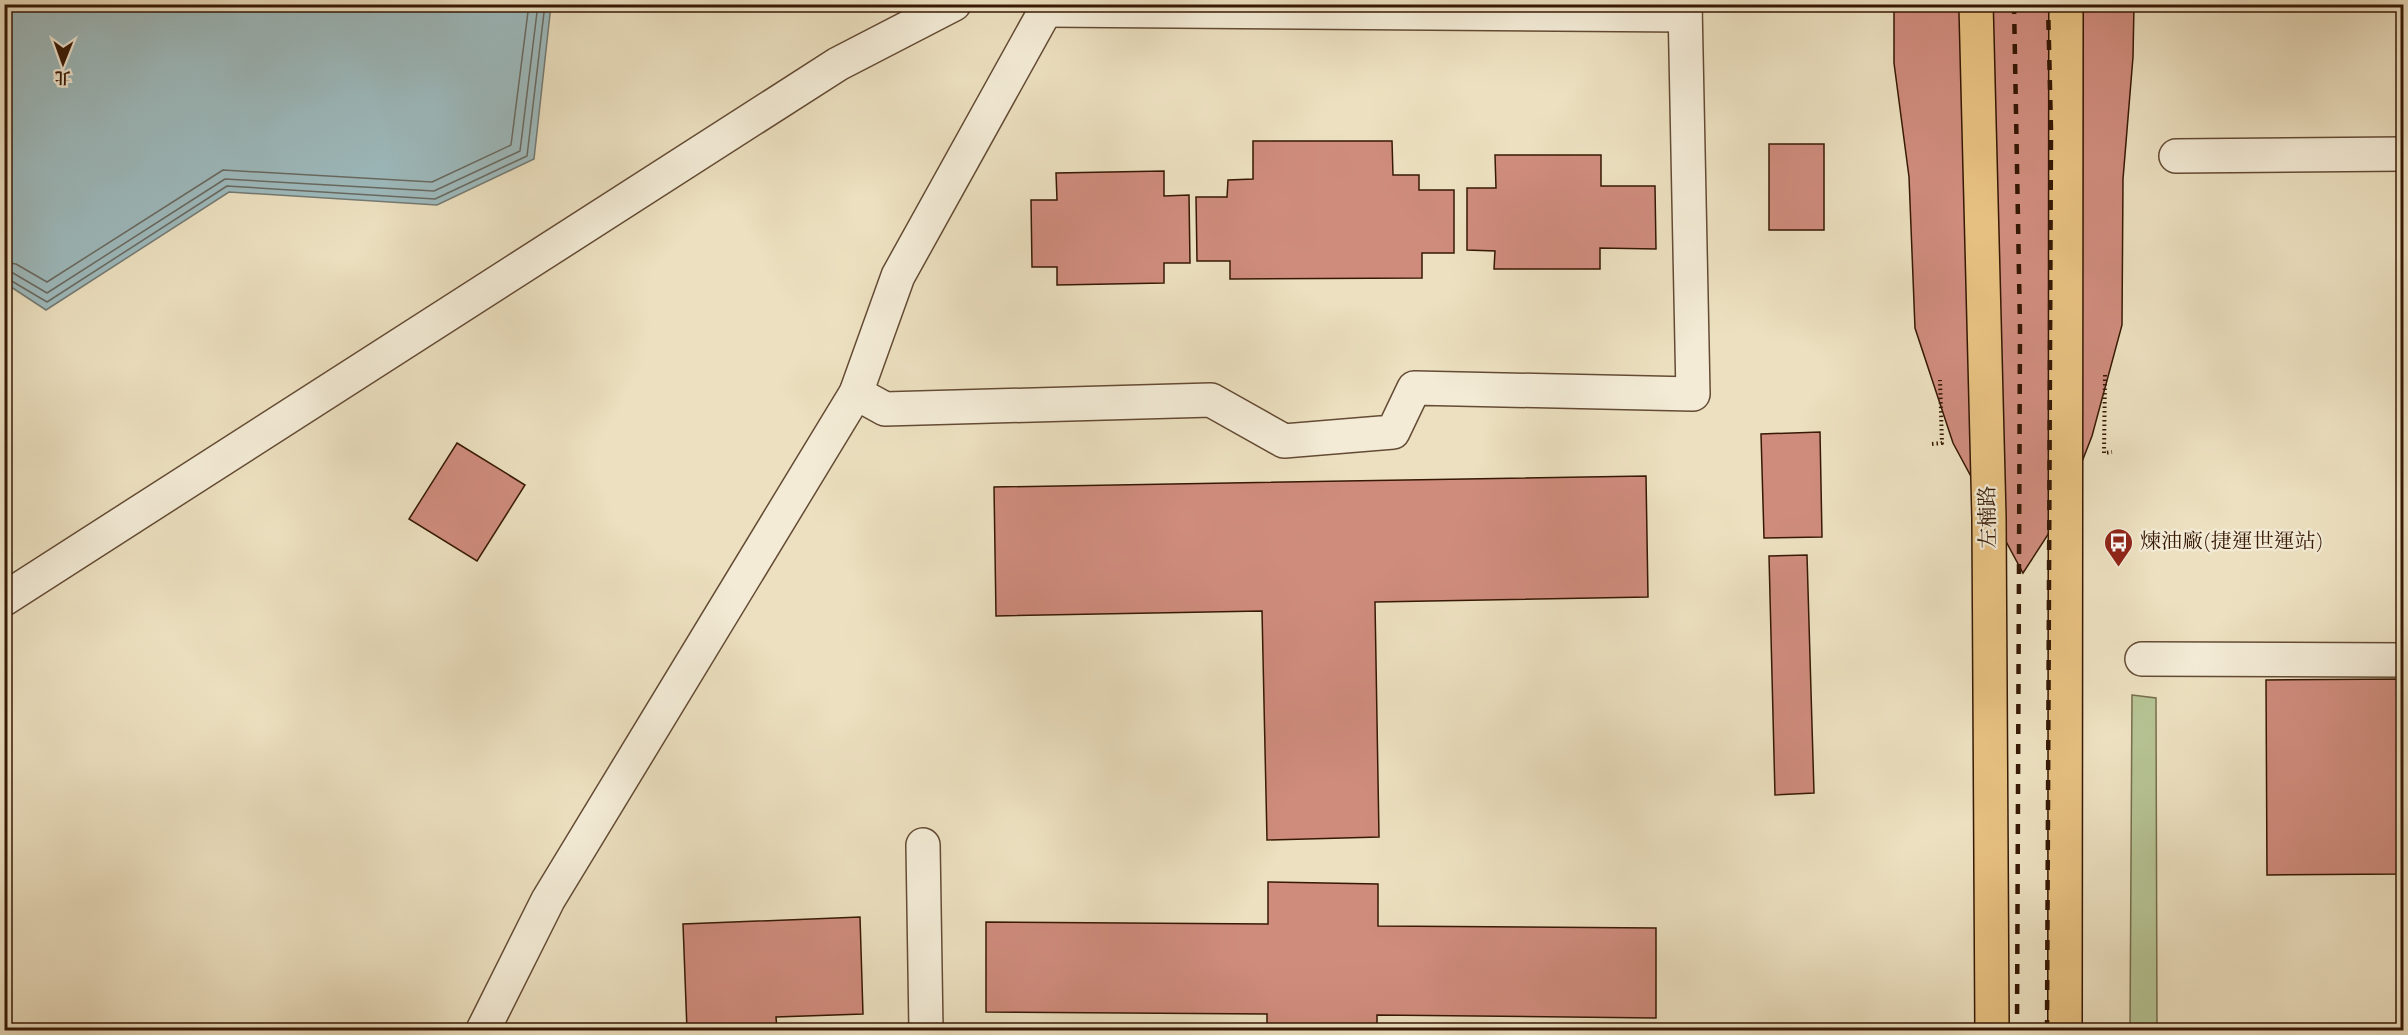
<svg xmlns="http://www.w3.org/2000/svg" width="2408" height="1035" font-family="'Old Standard TT','Noto Serif TC',serif">
<rect width="100%" height="100%" fill="#ece0c0"/>
<filter id="stains"><feTurbulence type="fractalNoise" baseFrequency=".00333" numOctaves="4"/><feColorMatrix values="0 0 0 0 .2 0 0 0 0 .09 0 0 0 0 .02 0 0 0 .5 -.17"/></filter>
<radialGradient id="worn" r=".72"><stop offset=".6" stop-color="#630" stop-opacity="0"/><stop offset="1" stop-color="#630" stop-opacity=".3"/></radialGradient>
<path fill="#b6c394" stroke="#766e4c" stroke-width="1.5" d="M2132 695 2156 698 2157 1030H2130Z"/>
<path fill="#9dbabd" stroke="#747a73" stroke-width="1.5" d="M4 5H551L534 159 437 205 229 192 46 310 5 283Z"/>
<g fill="none" stroke-linecap="round" stroke-linejoin="round">
<g stroke="#6a6a61" stroke-width="1.5">
<path d="M4 262 16 264 47 282 223 170 432 182 511 145 529 4"/>
<path d="M4 271 13 273 47 293 225 179 434 191 520 151 538 4"/>
<path d="M4 279 10 280 47 302 227 186 435 199 527 156 545 4"/>
</g>
</g>
<g fill="#cf8c7d" stroke="#371905" stroke-width="1.5">
<path d="M1894 4H2134L2133 57 2123 179 2122 325 2092 436 2062 513 2023 573 1953 443 1915 328 1909 177 1894 63Z"/>
<path d="M1253 141H1392L1393 175H1419V190H1454V253H1422V278L1230 279V261H1197L1196 197H1227L1228 180 1253 179Z"/>
<rect x="1769" y="144" width="55" height="86"/>
<path d="M1495 155H1601V186H1655L1656 249 1600 248V269H1494L1495 251 1467 250V188H1496Z"/>
<path d="M1164 171V196L1189 195 1190 263H1164V283L1057 285V267H1032L1031 200H1057L1056 173Z"/>
<path d="M1820 432 1822 537 1764 538 1761 434Z"/>
<path d="M457 443 525 485 477 561 409 519Z"/>
<path d="M1646 476 1648 597 1375 602 1379 837 1267 840 1262 611 996 616 994 487Z"/>
<path d="M1807 555 1814 793 1775 795 1769 556Z"/>
<path d="M2404 679V874L2267 875 2266 680Z"/>
<path d="M1268 882 1378 884V926L1656 928V1018L1377 1015V1027L1267 1026V1014L986 1012V922L1268 924Z"/>
<path d="M860 917 863 1014 776 1017 777 1030H687L683 924Z"/>
</g>
<g fill="none" stroke-linecap="round" stroke-linejoin="round">
<defs>
<g id="minor">
<path d="M1047 10 1685 15"/>
<path d="M2176 156 2404 154"/>
<path d="M856 393 885 409 1211 400 1284 441 1393 432 1414 388 1693 394 1685 4"/>
<path d="M4 599 838 64 954 4"/>
<path d="M2142 659 2404 660"/>
<path d="M923 845 926 1030"/>
<path d="M483 1030 548 900 856 393 898 276 1049 4"/>
</g>
<g id="major">
<path d="M1976 4 1989 518 1992 1030"/>
<path d="M2065 1030 2066 4"/>
</g>
</defs>
<use href="#minor" stroke="#644b34" stroke-width="36"/>
<use href="#major" stroke="#371905" stroke-width="36"/>
<g stroke="#371905" stroke-width="4" stroke-dasharray="1.5 3" stroke-linecap="butt">
<path d="M2105 375 2104 453 2112 452"/>
<path d="M1932 444 1942 443 1940 380"/>
</g>
<use href="#minor" stroke="#f3ebd6" stroke-width="33"/>
<use href="#major" stroke="#e6c080" stroke-width="33"/>
<g stroke="#371905" stroke-width="4.5" stroke-dasharray="10 10" stroke-linecap="butt">
<path d="M2014 4 2020 328 2017 1030"/>
<path d="M2047 1030 2051 129 2048 4"/>
</g>
</g>
<defs>
<symbol id="bus-pin" viewBox="-11 -11 22 30"><path d="M0 17L-7.5 6A9.5 9.5 0 1 1 7.5 6Z" fill="#8f2418" stroke="#f3ebd6"/><path d="M-5-6H5V4H4V6H2V4H-2V6H-4V4H-5ZM-3.5-4V0h7V-4ZM-3.5 1.2v1.5H-2V1.2ZM2 1.2v1.5H3.5V1.2Z" fill="#fff"/></symbol>
</defs>
<g fill-rule="evenodd">
<use href="#bus-pin" x="2102" y="526" width="33" height="45"/>
</g>
<g text-anchor="middle" dominant-baseline="central" stroke-width="4.5" stroke-linejoin="round" paint-order="stroke">
<g font-size="21" fill="#371905" stroke="#f3ebd6">
<text transform="translate(1989 517) rotate(-91)">左楠路</text>
</g>
<g font-size="21" fill="#371905" stroke="#f3ebd6" text-anchor="start">
<text x="2140" y="542">煉油廠(捷運世運站)</text>
</g>
</g>
<rect width="2408" height="1035" fill="none" stroke="#ece0c0" stroke-width="24"/>
<rect x="6" y="6" width="2396" height="1023" fill="none" stroke="#371905" stroke-width="3"/>
<rect x="12" y="12" width="2384" height="1011" fill="none" stroke="#371905" stroke-width="1.5"/>
<g transform="translate(63 63) rotate(181)" stroke="#f3ebd6" stroke-width="4.5" paint-order="stroke">
<path d="M0-4.5L10 22L0 15L-10 22Z" fill="#371905"/>
<text y="-9" font-size="16" font-weight="bold" text-anchor="middle" fill="#371905">北</text>
</g>
<rect width="100%" height="100%" filter="url(#stains)"/>
<rect width="100%" height="100%" fill="url(#worn)"/>
</svg>
